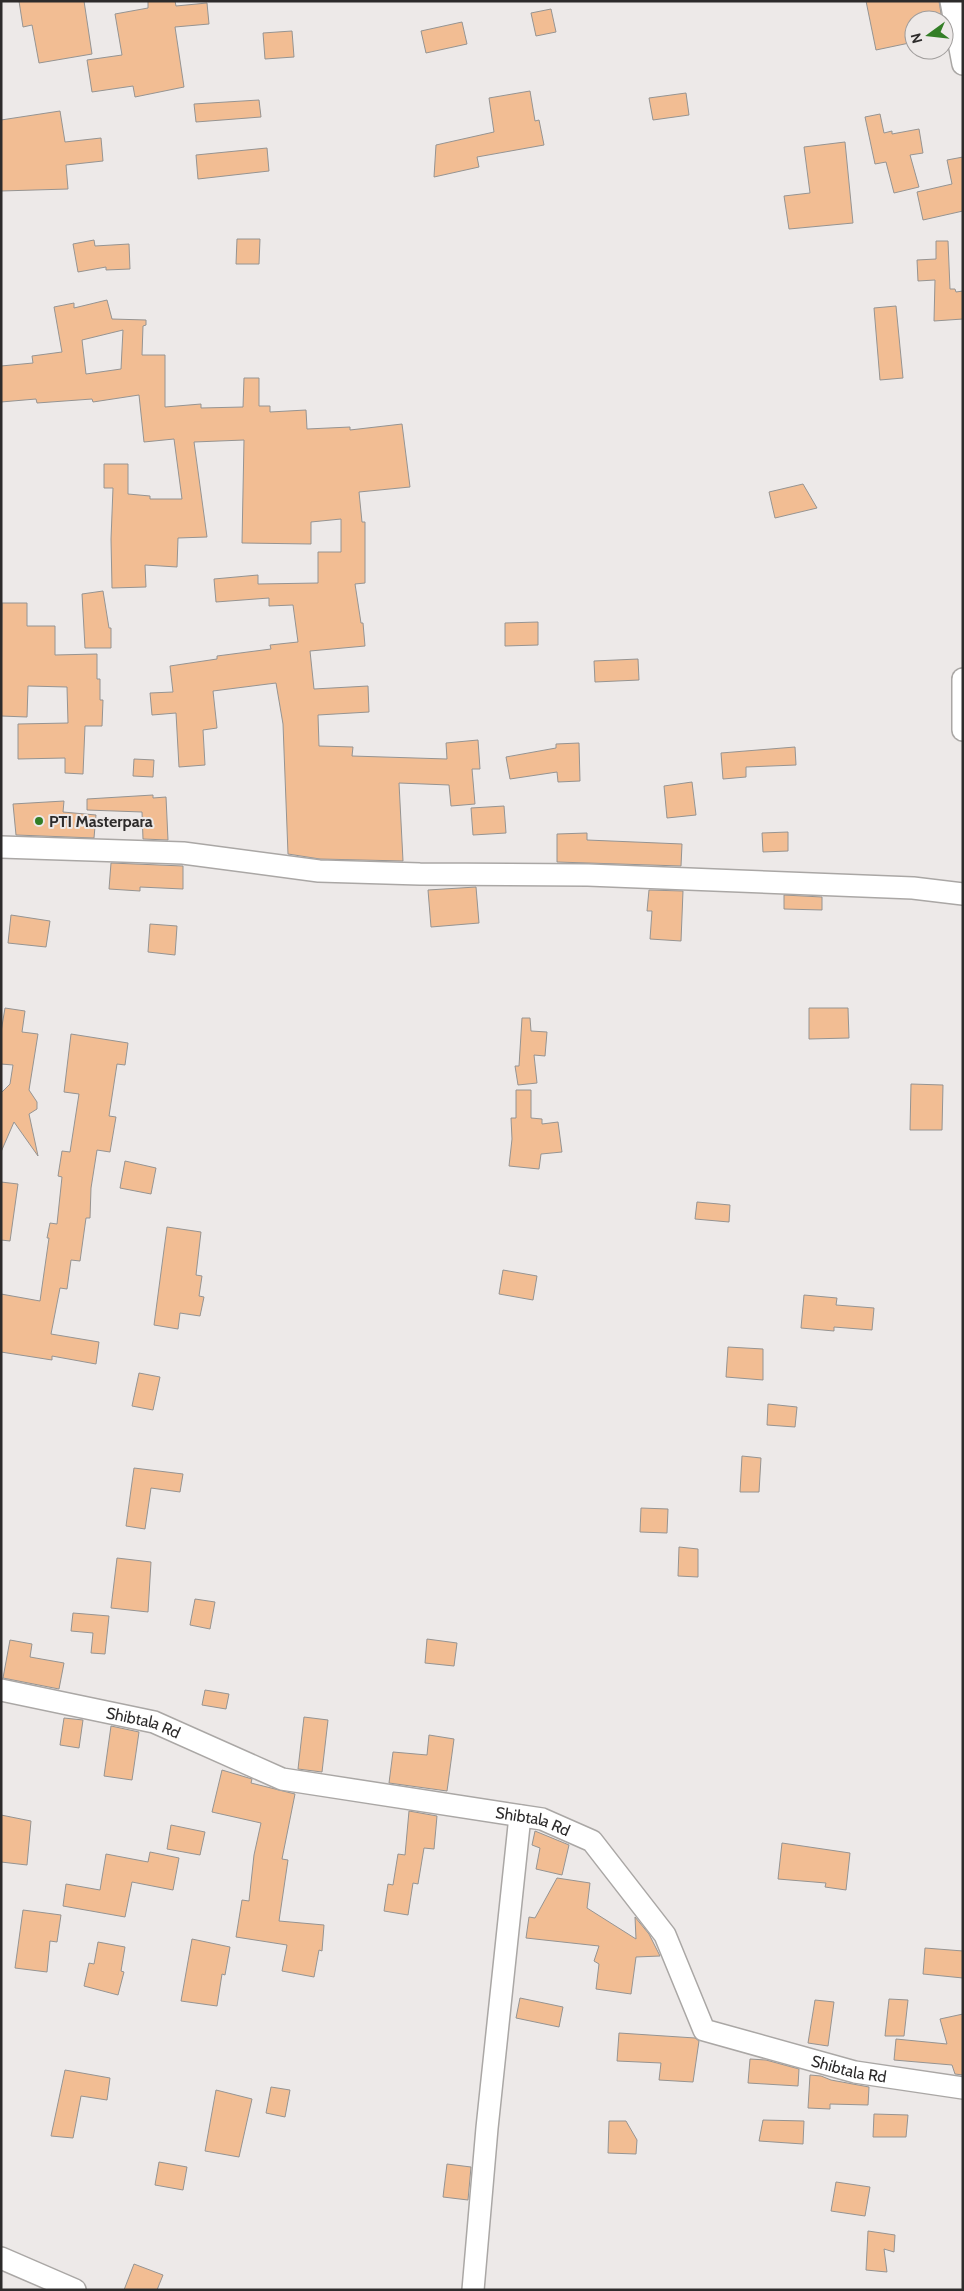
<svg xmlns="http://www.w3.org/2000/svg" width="964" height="2291" font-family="Cabin,sans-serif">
<rect width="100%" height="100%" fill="#ede9e8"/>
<g fill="#f2bd93" stroke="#969492" fill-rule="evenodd">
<path d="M19 1H84L92 54 39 63 32 25 23 27Z"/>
<path d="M148 1H175L176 6 207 3 209 24 175 27 184 87 135 97 133 86 92 92 87 60 122 55 115 14 148 8Z"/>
<path d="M866 1H939L942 20H914V42L876 50Z"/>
<path d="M551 9 556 32 536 36 531 13Z"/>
<path d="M462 22 467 44 426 53 421 31Z"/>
<path d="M292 31 294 57 265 59 263 33Z"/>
<path d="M530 91 535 121 539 120 544 145 477 157 479 167 434 177 436 145 494 132 489 98Z"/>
<path d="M686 93 689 115 653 120 649 98Z"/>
<path d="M259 100 261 117 196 122 194 104Z"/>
<path d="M60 111 65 142 101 138 103 161 66 165 68 189 1 191V120Z"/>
<path d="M880 114 884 133 892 131V134L919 129 923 153 910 155 919 187 894 193 886 162 875 164 865 117Z"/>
<path d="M845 142 853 223 789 229 784 196 810 193 804 147Z"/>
<path d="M267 148 269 171 198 179 196 155Z"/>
<path d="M963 157V211L923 220 917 192 952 184 947 160Z"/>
<path d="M237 239H260L259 264H236Z"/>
<path d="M94 240 95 246 129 244 130 269 106 270V267L78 272 73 244Z"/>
<path d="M936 241H948L950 289H955L956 292 963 291V319L934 321 935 280 918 281 917 260 936 259Z"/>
<path d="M107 300 112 319 146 320V325L143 326 142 355H165V407L201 404V408L243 407 244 378H259V406H270V412L306 410 307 429 350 427V430L402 424 410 487 359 492 362 522H365V583L355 584 361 623H363L365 646 310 651 314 689 368 686 369 712 318 715 319 746 353 747 352 756 447 759 446 743 478 740 480 769H472L475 804 451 806 449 785 399 783 403 861 320 859 288 854 283 724 276 683 213 691 217 728 203 730 205 765 179 767 176 713 152 715 150 693 173 692 170 666 217 659V656L271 649 270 645 298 642 293 605 269 606V598L216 602 214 579 258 575V584L318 583V552H341V519L311 522V544L242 543 244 440 194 442 207 537 178 538 177 567 145 565 146 587 112 588 111 539 113 488H104V464H128V494L150 496V499H182L174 439 144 442 139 395 93 402 92 399 37 403 36 399 1 402V366L33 363 32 356 62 352 54 307 74 303V308ZM123 330 121 369 86 374 82 340Z"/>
<path d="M896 306 903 378 880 380 874 308Z"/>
<path d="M803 484 817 508 775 518 769 492Z"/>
<path d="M103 591 109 628H111V648H85L82 594Z"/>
<path d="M2 603H27V626H55V655L97 654V679H100V700H103L102 726H85L83 774 65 773V758L18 759V724L68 723 67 687 28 686 27 717 1 716Z"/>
<path d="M538 622V645L505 646V623Z"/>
<path d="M638 659 639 680 595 682 594 661Z"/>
<path d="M579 743 580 781 558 782 557 772 510 779 506 757 556 748V744Z"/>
<path d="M795 747 796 765 746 767V777L723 779 721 753Z"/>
<path d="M134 759 154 760 153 777 133 776Z"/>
<path d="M692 782 696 815 667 818 664 786Z"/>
<path d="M153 795V798L166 797 168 840 143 839 142 812 87 810V799Z"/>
<path d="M64 801 63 812 96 815 94 838 16 835 13 804Z"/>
<path d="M504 806 506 833 473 835 471 808Z"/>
<path d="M788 832V851L763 852 762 833Z"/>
<path d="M587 833V840L682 844 681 866 557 862V834Z"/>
<path d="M111 863 183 866V889L140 887V891L109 889Z"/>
<path d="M476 887 479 923 431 927 428 890Z"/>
<path d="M649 890 683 891 681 941 650 939 652 911H647Z"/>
<path d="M784 895 822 897V910L784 909Z"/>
<path d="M11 915 50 921 46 947 8 943Z"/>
<path d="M150 924 177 926 175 955 148 952Z"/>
<path d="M5 1008 25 1011 22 1032 38 1034 29 1090 37 1102V1109L29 1114 38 1156 14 1122 1 1152V1093L10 1084 13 1065 1 1064V1032Z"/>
<path d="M809 1008H848L849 1038 809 1039Z"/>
<path d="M522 1018H530L531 1031 547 1032 545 1056 534 1055 537 1083 518 1085 515 1066H519Z"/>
<path d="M71 1034 128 1043 125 1065 117 1064 109 1116 116 1117 110 1152 97 1150 91 1188 90 1218H86L80 1261 71 1260 67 1289 60 1288 51 1334 99 1342 96 1364 52 1356V1360L1 1352V1294L40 1301 49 1238H47L50 1223 57 1224 62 1177 58 1176 62 1151 70 1152 79 1094 64 1092Z"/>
<path d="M911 1084 943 1085 942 1130H910Z"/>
<path d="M516 1090H531V1118L542 1119V1124L558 1122 562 1152 541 1154 539 1169 509 1166 512 1139 511 1118H516Z"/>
<path d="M125 1161 156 1168 151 1194 120 1188Z"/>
<path d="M1 1182 18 1184 10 1241 1 1240Z"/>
<path d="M697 1202 730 1205 729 1222 695 1219Z"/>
<path d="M167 1227 201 1232 196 1275 202 1276 199 1296 204 1297 200 1316 180 1313 178 1329 154 1325Z"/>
<path d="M503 1270 537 1276 533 1300 499 1294Z"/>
<path d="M804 1295 837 1298 836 1305 874 1308 872 1330 834 1327V1331L801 1328Z"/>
<path d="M728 1347 763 1349V1380L726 1377Z"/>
<path d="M139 1373 160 1377 153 1410 132 1406Z"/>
<path d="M768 1404 797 1407 795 1427 767 1425Z"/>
<path d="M742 1456 761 1458 759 1492H740Z"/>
<path d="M134 1468 183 1474 180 1492 151 1488 145 1529 126 1526Z"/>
<path d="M641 1508 668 1509 667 1533 640 1532Z"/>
<path d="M679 1547 698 1549V1577L678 1576Z"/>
<path d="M117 1558 151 1562 148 1612 111 1608Z"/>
<path d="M195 1599 215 1602 210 1629 190 1625Z"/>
<path d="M73 1613 109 1616 105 1654 91 1653 93 1633 71 1631Z"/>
<path d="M427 1639 457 1643 454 1666 425 1663Z"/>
<path d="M10 1640 32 1644 30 1657 64 1663 59 1689 3 1678Z"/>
<path d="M205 1690 229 1694 226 1709 202 1705Z"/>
<path d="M304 1717 328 1720 322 1772 298 1769Z"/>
<path d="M64 1718 83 1720 79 1748 60 1745Z"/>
<path d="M111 1726 139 1732 132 1780 104 1776Z"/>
<path d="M429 1735 454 1739 447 1791 389 1783 393 1752 427 1755Z"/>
<path d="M222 1770 252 1779 251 1783 295 1794 282 1859 288 1860 279 1921 324 1925 322 1951 319 1950 314 1977 282 1971 287 1945 236 1937 242 1900 249 1901 254 1855 261 1823 212 1812Z"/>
<path d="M409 1811 437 1816 434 1849 424 1848 418 1884 413 1883 408 1915 384 1911 388 1884 393 1885 398 1854 405 1855Z"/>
<path d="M1 1815 31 1821 27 1865 1 1862Z"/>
<path d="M171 1825 205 1832 200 1855 167 1849Z"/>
<path d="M535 1831 569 1845 562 1875 536 1869 540 1848 532 1845Z"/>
<path d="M782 1843 850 1853 846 1890 825 1887 826 1883 778 1879Z"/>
<path d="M150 1852 179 1858 173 1890 132 1882 125 1917 63 1906 66 1884 100 1890 106 1854 148 1862Z"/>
<path d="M557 1878 590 1883 587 1908 636 1939 635 1917 649 1934 660 1956 636 1957 631 1994 596 1989 599 1964 594 1961 599 1946 526 1938 529 1917 535 1918Z"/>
<path d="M23 1910 61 1915 57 1942 50 1941 47 1972 15 1968Z"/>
<path d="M192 1939 230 1947 225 1975 222 1974 217 2006 181 2001Z"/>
<path d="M98 1942 125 1947 121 1971 124 1972 118 1995 84 1986 89 1963 94 1964Z"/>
<path d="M925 1948 963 1951V1978L923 1974Z"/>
<path d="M520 1998 563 2007 559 2027 516 2018Z"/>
<path d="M889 1999 908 2000 904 2036H885Z"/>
<path d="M815 2000 834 2002 828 2046 808 2043Z"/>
<path d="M963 2014V2075L955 2074 952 2065 894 2060 896 2039 947 2044 940 2019Z"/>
<path d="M619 2033 695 2038 699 2041 693 2082 659 2080 661 2063 617 2061Z"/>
<path d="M750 2059 766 2060 799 2069 798 2086 748 2083Z"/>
<path d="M65 2070 110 2078 107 2100 81 2096 73 2138 51 2136Z"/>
<path d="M810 2075 821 2076 831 2080 869 2087 868 2105 830 2104V2109L808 2108Z"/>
<path d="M271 2087 290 2090 285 2117 266 2113Z"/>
<path d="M216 2090 252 2099 239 2157 205 2151Z"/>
<path d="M874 2114 908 2115 906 2137H873Z"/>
<path d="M763 2120 804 2121 803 2144 759 2141Z"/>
<path d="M609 2121H626L637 2140 636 2154 608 2153Z"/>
<path d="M159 2162 187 2167 183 2190 155 2185Z"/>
<path d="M447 2164 471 2167 468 2200 443 2197Z"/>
<path d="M836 2182 870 2187 865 2216 831 2211Z"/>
<path d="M868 2231 895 2235 894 2252 884 2249 887 2272 866 2270Z"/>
<path d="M134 2264 163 2275 157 2290H124Z"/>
</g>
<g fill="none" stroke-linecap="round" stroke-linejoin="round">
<defs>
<g id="minor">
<path d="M951 1 963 64"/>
<path d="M963 679V730"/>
<path d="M1 847 183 853 319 871 420 874 588 875 913 888 963 894"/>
<path id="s1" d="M1 1690 154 1722 282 1779 542 1819 592 1841 665 1935 704 2030 855 2072 963 2088"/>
<path d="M1 2258 75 2290"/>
<path d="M473 2290 487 2128 520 1816"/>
</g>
</defs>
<use href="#minor" stroke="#aaa7a5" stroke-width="24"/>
<use href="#minor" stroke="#fff" stroke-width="21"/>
</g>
<circle fill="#337e26" stroke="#ede9e8" stroke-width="2" cx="39" cy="821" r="5"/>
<g text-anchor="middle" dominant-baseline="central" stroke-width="4" stroke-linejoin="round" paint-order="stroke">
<g font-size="16" font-weight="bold" fill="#2d2b2b" stroke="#ede9e8" text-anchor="start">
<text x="49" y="821">PTI Masterpara</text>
</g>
<g font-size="16" fill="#2d2b2b" stroke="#ede9e8">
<text stroke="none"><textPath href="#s1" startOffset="146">Shibtala Rd</textPath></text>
<text stroke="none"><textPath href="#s1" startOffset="551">Shibtala Rd</textPath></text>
<text stroke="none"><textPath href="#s1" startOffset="986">Shibtala Rd</textPath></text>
</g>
</g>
<rect width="964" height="2291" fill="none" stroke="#2d2b2b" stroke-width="5"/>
<g transform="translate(929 35) rotate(255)"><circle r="24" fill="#ede9e8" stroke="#a09d9c"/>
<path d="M0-4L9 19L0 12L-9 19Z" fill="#337e26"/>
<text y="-8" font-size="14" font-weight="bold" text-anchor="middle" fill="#2d2b2b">N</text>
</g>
</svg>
